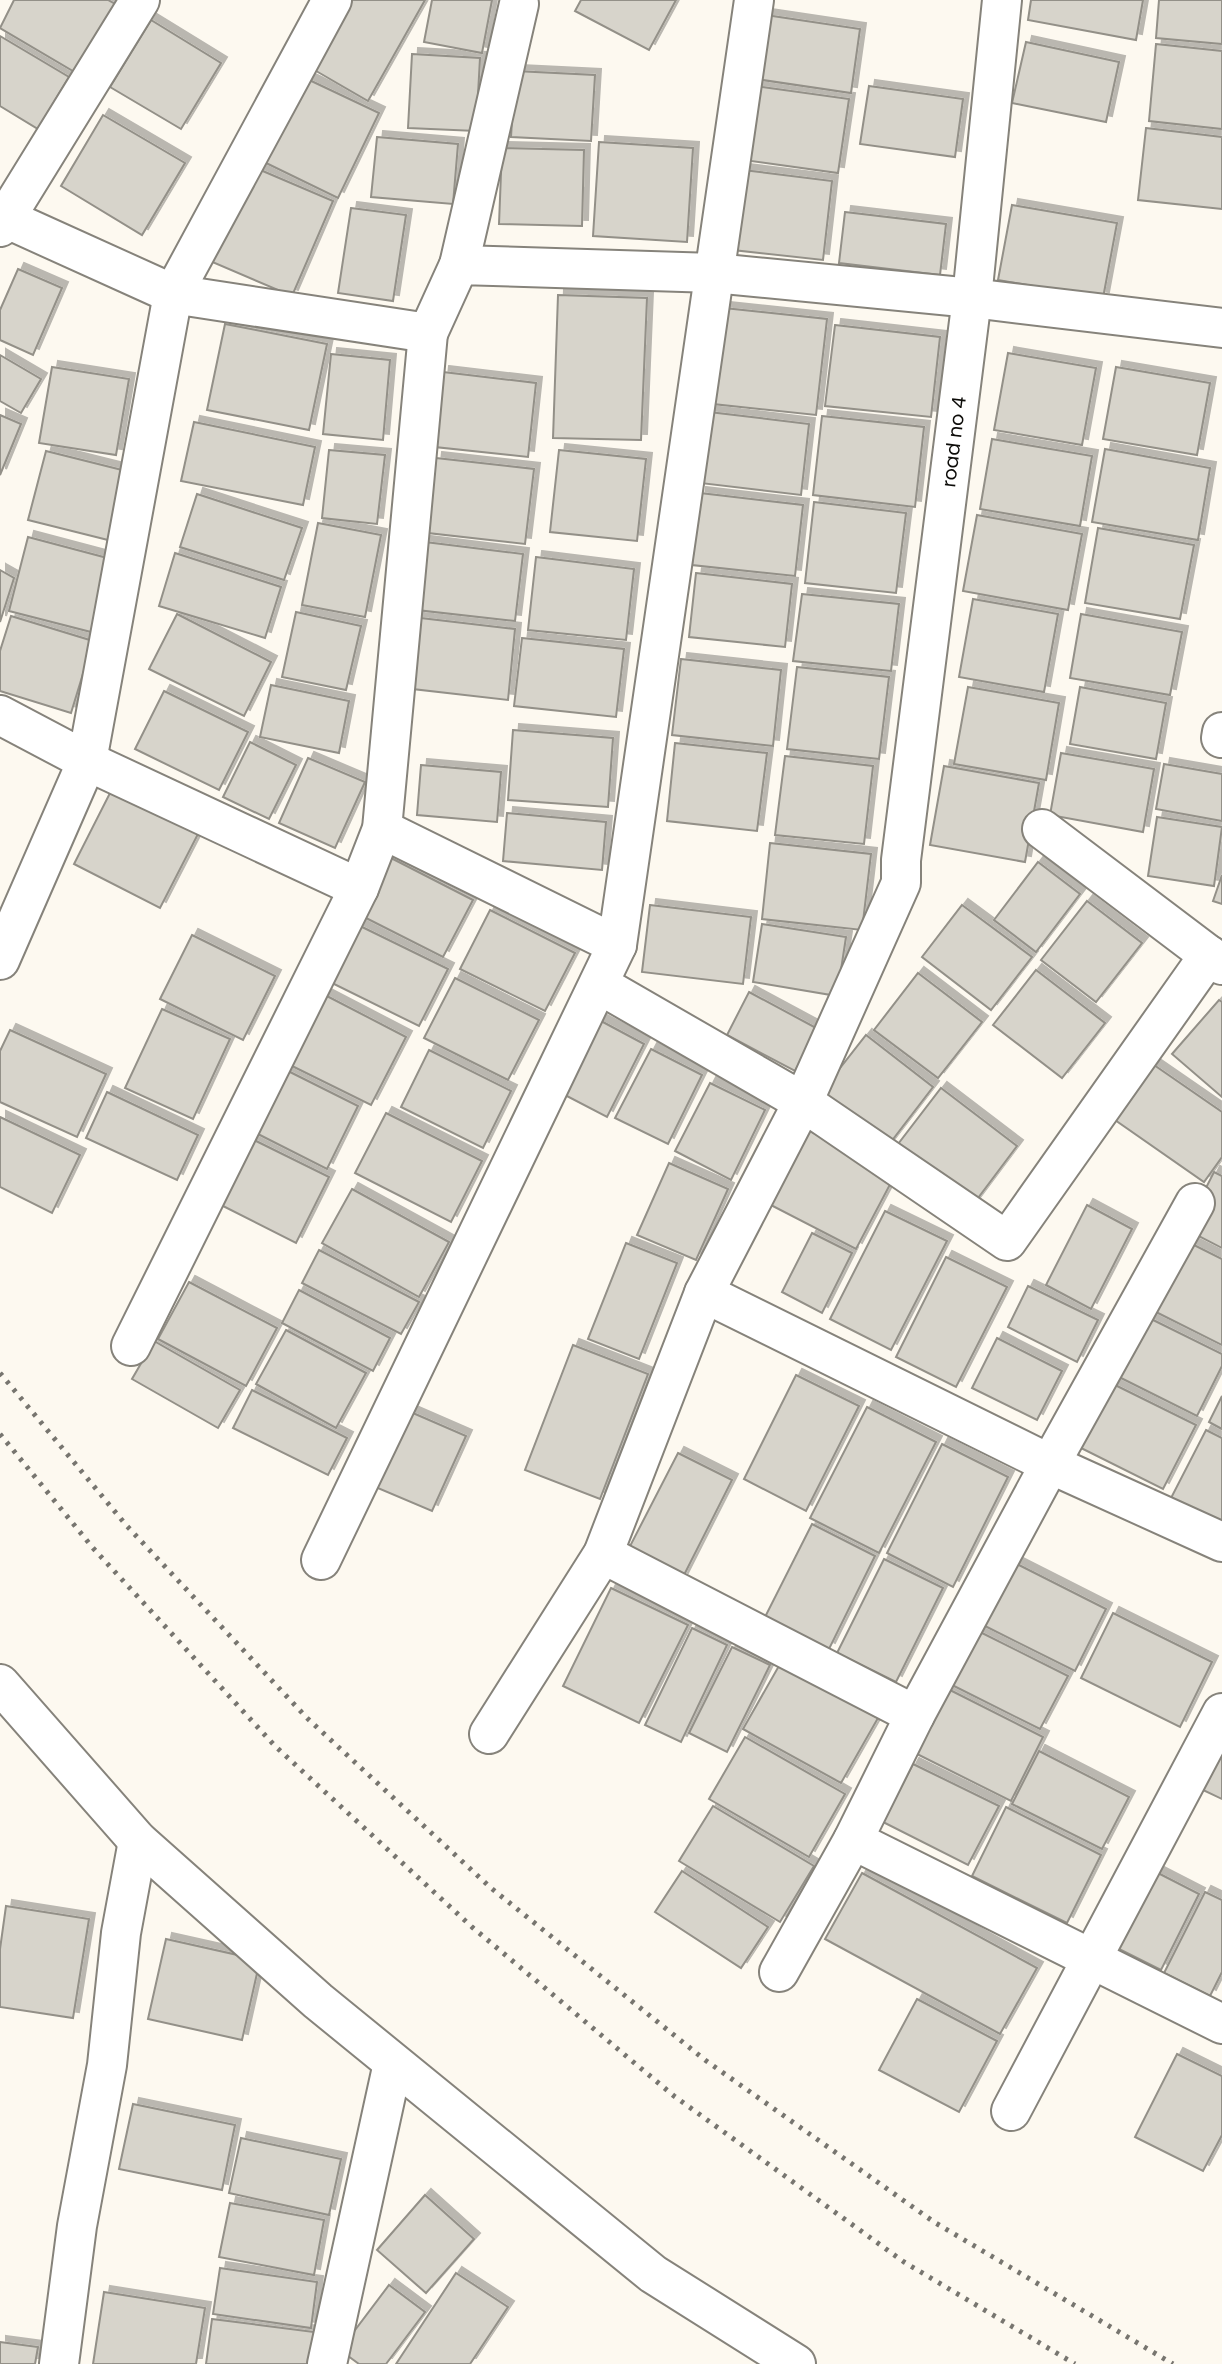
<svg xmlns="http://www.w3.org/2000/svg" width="1222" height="2364" font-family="Poppins,sans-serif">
<defs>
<filter id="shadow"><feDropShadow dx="6" dy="-6" stdDeviation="0" flood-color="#0004"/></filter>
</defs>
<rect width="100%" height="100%" fill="#fdf9f0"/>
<g fill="#d7d4cb" stroke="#939088" stroke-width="2" filter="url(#shadow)">
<path d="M14 0H108L124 9 83 77 0 28Z"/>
<path d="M340 0H425L368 101 304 64Z"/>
<path d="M432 0H492L482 53 424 42Z"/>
<path d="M581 0H676L649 50 575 11Z"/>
<path d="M1031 0H1143L1136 40 1028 20Z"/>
<path d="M1159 0H1222V44L1156 38Z"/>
<path d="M759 14 860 29 851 93 749 78Z"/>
<path d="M151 20 221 63 181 129 110 87Z"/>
<path d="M0 36 69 77 38 129 0 106Z"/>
<path d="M1026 42 1119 62 1106 122 1012 103Z"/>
<path d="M1156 44 1222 51V129L1149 121Z"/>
<path d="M412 54 480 58 476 131 408 128Z"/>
<path d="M515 71 595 75 591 141 511 137Z"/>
<path d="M305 78 379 113 338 198 264 162Z"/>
<path d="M747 85 849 99 838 173 736 159Z"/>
<path d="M869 86 963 99 955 157 860 144Z"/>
<path d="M103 115 185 163 142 235 61 186Z"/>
<path d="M1146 128 1222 137V209L1138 200Z"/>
<path d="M377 137 458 144 453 204 371 197Z"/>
<path d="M599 142 693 148 687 242 593 236Z"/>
<path d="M502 148 584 150 582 226 499 224Z"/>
<path d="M251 166 333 201 292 296 210 261Z"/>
<path d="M743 170 832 181 823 260 733 250Z"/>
<path d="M1012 205 1117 223 1103 298 998 280Z"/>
<path d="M351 208 406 215 393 301 338 293Z"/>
<path d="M845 212 946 224 940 275 839 263Z"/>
<path d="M18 269 62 288 33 355 0 340V310Z"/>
<path d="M558 295 647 298 641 440 553 438Z"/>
<path d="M724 308 827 319 816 415 713 404Z"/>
<path d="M225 324 327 344 309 430 207 410Z"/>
<path d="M835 325 940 337 931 417 825 406Z"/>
<path d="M1008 353 1096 368 1082 445 994 430Z"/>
<path d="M331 354 390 360 383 440 323 434Z"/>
<path d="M0 355 41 379 21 413 0 401Z"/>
<path d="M52 367 129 379 116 455 39 443Z"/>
<path d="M1116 367 1210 383 1197 455 1103 439Z"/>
<path d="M443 372 536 383 528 457 435 447Z"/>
<path d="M709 412 809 424 801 495 700 483Z"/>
<path d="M0 415 21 424 0 475Z"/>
<path d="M822 416 924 427 915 507 813 495Z"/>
<path d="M194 422 315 447 303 505 181 481Z"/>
<path d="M992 439 1092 456 1080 526 980 509Z"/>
<path d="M1105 449 1210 468 1198 540 1092 522Z"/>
<path d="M329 450 385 455 377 524 322 518Z"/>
<path d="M559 450 646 459 637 541 550 532Z"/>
<path d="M46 451 130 472 112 541 28 520Z"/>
<path d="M436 458 534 469 525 544 428 533Z"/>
<path d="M700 493 803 505 795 576 692 565Z"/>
<path d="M197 494 302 528 284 580 180 547Z"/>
<path d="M814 502 906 513 896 593 805 583Z"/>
<path d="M977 515 1082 534 1068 610 963 591Z"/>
<path d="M318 523 381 535 365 617 302 605Z"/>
<path d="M1098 528 1194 545 1180 619 1085 603Z"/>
<path d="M28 537 111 559 91 632 9 611Z"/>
<path d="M425 542 523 554 515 621 417 610Z"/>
<path d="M175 553 281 587 265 638 159 606Z"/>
<path d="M536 557 634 569 626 640 528 630Z"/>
<path d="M0 570 14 578 0 622Z"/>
<path d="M696 573 792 584 785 647 689 637Z"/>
<path d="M802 594 899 604 891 671 793 661Z"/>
<path d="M973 599 1058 614 1044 692 959 677Z"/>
<path d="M296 612 361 626 346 690 282 677Z"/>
<path d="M177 614 271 662 244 716 149 669Z"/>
<path d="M1081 614 1182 632 1170 695 1070 678Z"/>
<path d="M11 616 93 641 71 713 0 691V651Z"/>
<path d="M412 617 515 629 508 700 404 688Z"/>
<path d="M522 638 624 649 616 717 514 706Z"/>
<path d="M681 659 781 670 773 746 672 735Z"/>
<path d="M797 667 889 677 879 759 787 749Z"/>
<path d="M271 685 349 701 339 753 260 737Z"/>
<path d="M968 687 1059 703 1046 780 954 764Z"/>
<path d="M1080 687 1166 703 1156 759 1070 744Z"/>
<path d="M164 691 248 732 219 790 135 749Z"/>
<path d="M513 730 613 738 608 807 508 800Z"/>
<path d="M250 742 296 765 269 819 223 797Z"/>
<path d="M675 743 767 753 757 831 667 821Z"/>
<path d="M1061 753 1154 769 1143 832 1050 815Z"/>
<path d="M785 756 873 766 864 844 775 835Z"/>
<path d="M308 758 365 782 335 848 279 823Z"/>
<path d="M1164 764 1222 774V821L1156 809Z"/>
<path d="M421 765 501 772 497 822 417 815Z"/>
<path d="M944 766 1039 783 1025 862 930 845Z"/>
<path d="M111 791 198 834 160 908 74 864Z"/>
<path d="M507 813 606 822 602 870 503 861Z"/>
<path d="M1157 817 1222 827 1214 886 1148 876Z"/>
<path d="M770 843 871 854 862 930 762 919Z"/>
<path d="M391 858 473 900 443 957 362 916Z"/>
<path d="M1038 862 1080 894 1036 952 994 920Z"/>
<path d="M1222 875V904L1213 901Z"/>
<path d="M1087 901 1142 943 1096 1002 1041 960Z"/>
<path d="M650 905 751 917 743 984 642 972Z"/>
<path d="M962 905 1032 957 991 1010 922 957Z"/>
<path d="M490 910 575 953 545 1011 460 969Z"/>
<path d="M762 924 846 937 837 996 753 982Z"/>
<path d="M358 925 448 969 419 1026 330 982Z"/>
<path d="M192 935 275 976 243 1040 160 999Z"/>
<path d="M1036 970 1105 1023 1062 1078 993 1025Z"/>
<path d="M918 973 982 1022 938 1078 874 1030Z"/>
<path d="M455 978 539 1020 508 1080 424 1038Z"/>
<path d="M749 992 818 1029 795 1071 727 1035Z"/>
<path d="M323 994 406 1037 371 1105 288 1064Z"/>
<path d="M1219 1000 1222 1002V1097L1172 1054Z"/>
<path d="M162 1009 230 1039 193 1119 125 1088Z"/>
<path d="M601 1021 644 1044 607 1117 563 1094Z"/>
<path d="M10 1030 106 1074 77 1137 0 1102V1051Z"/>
<path d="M866 1035 933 1087 887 1147 819 1095Z"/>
<path d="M651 1049 702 1075 668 1144 615 1118Z"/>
<path d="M429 1050 511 1091 483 1148 401 1107Z"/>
<path d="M1154 1065 1222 1112V1157L1204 1182 1115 1120Z"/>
<path d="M284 1069 358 1106 327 1169 252 1131Z"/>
<path d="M710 1083 765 1110 731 1180 675 1151Z"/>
<path d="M941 1088 1017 1146 972 1206 895 1148Z"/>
<path d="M107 1092 198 1135 177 1180 86 1138Z"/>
<path d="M386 1113 482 1161 451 1222 355 1173Z"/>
<path d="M0 1117 80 1155 52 1213 0 1187Z"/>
<path d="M804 1128 895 1175 856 1249 765 1202Z"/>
<path d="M252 1139 329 1177 296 1243 219 1204Z"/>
<path d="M669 1163 728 1189 696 1260 637 1235Z"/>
<path d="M1214 1172 1222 1176V1248L1185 1229Z"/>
<path d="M352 1189 449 1242 419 1297 322 1243Z"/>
<path d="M1087 1205 1132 1229 1091 1309 1046 1285Z"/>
<path d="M885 1211 947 1241 891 1350 830 1319Z"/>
<path d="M812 1233 852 1253 822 1313 782 1292Z"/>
<path d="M1182 1239 1222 1259V1345L1148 1308Z"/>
<path d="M626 1243 677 1263 639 1359 588 1339Z"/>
<path d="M319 1250 419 1302 401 1334 302 1283Z"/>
<path d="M946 1257 1007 1287 956 1387 896 1357Z"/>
<path d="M189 1282 277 1328 246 1386 158 1339Z"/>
<path d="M1028 1286 1098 1320 1077 1362 1008 1327Z"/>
<path d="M299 1290 390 1338 373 1371 282 1323Z"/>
<path d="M1143 1315 1222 1354V1366L1197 1416 1113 1374Z"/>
<path d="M286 1330 366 1373 336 1428 256 1384Z"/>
<path d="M997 1338 1062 1371 1037 1420 972 1388Z"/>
<path d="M154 1341 240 1390 218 1428 132 1379Z"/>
<path d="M573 1345 648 1374 600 1499 525 1470Z"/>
<path d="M796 1375 859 1406 806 1511 744 1479Z"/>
<path d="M1109 1382 1196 1425 1163 1489 1077 1446Z"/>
<path d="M252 1390 347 1438 328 1475 233 1428Z"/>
<path d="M1222 1396V1429L1209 1422Z"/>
<path d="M867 1407 936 1442 879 1553 810 1518Z"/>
<path d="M406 1410 466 1436 432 1511 373 1486Z"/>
<path d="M1206 1430 1222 1438V1524L1171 1498Z"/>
<path d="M942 1444 1008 1477 953 1587 887 1553Z"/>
<path d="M678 1453 732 1480 682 1579 627 1552Z"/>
<path d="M812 1524 875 1556 829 1649 765 1617Z"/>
<path d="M884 1559 943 1588 896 1682 837 1653Z"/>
<path d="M1011 1561 1106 1609 1075 1671 979 1623Z"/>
<path d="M611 1588 688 1625 639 1723 563 1686Z"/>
<path d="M1113 1613 1212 1662 1180 1727 1081 1678Z"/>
<path d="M692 1628 727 1645 681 1742 645 1725Z"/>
<path d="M976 1630 1068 1676 1040 1729 950 1684Z"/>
<path d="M732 1647 770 1665 727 1752 689 1733Z"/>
<path d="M780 1664 878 1718 841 1783 743 1729Z"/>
<path d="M944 1687 1043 1737 1011 1801 911 1751Z"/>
<path d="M745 1737 845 1794 809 1857 709 1799Z"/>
<path d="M1039 1751 1129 1797 1102 1849 1012 1804Z"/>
<path d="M1222 1753V1799L1203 1790Z"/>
<path d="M913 1764 999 1806 968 1865 883 1822Z"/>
<path d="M713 1806 814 1866 780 1922 679 1861Z"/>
<path d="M1006 1807 1101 1855 1067 1923 972 1876Z"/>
<path d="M682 1871 768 1927 741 1968 655 1912Z"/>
<path d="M1156 1872 1199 1894 1161 1970 1117 1948Z"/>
<path d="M862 1873 1037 1968 1000 2034 825 1939Z"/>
<path d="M1205 1892 1222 1900V1972L1210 1996 1164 1973Z"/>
<path d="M6 1906 89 1919 73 2018 0 2007V1949Z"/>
<path d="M166 1939 260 1960 242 2040 148 2019Z"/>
<path d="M917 1999 997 2041 959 2112 879 2070Z"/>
<path d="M1177 2054 1222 2076V2135L1203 2171 1135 2137Z"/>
<path d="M133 2104 235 2125 222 2190 119 2169Z"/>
<path d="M241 2138 341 2159 329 2215 229 2193Z"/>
<path d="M425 2195 474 2239 426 2293 377 2250Z"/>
<path d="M230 2203 324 2220 314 2275 219 2257Z"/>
<path d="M220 2268 317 2282 311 2328 213 2314Z"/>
<path d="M456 2273 508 2307 470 2364H396Z"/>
<path d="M389 2285 425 2312 386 2364H359L340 2350Z"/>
<path d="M104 2292 205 2308 196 2364H93Z"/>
<path d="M212 2319 314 2332 309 2364H206Z"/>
<path d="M0 2342 38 2347 35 2364H0Z"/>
</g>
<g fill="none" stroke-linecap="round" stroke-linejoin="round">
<defs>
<g id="minor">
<path d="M5 218 173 294 428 333 459 265 714 273 972 298 1222 328"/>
<path d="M0 227 140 0"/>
<path d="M459 265 519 4"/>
<path d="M0 715 87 761 359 888"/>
<path d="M1221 738 1222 732"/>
<path d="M382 829 617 945"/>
<path d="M1042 829 1222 965"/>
<path d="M0 960 87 761 173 294 332 0"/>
<path d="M600 985 803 1102 1007 1241 1209 955"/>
<path d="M704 1293 1050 1464 1222 1542"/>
<path d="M131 1346 359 888 382 829 428 333"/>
<path d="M603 1554 915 1715"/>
<path d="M321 1560 617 945 754 0"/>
<path d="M0 1684 138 1841 318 2001 653 2274 796 2364"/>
<path d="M489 1734 603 1554 704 1293 803 1102 901 883V860L972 298 1002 0"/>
<path d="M853 1840 1222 2024"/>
<path d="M779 1972 853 1840 915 1715 1050 1464 1195 1203"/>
<path d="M1011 2111 1222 1713"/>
<path d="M59 2364 77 2226 107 2065 121 1933 138 1841"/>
<path d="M327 2364 393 2063"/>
</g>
</defs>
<use href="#minor" stroke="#86837b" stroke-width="42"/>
<use href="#minor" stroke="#fff" stroke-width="38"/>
<g stroke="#77756f" stroke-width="5" stroke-dasharray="3.5 7" stroke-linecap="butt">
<path d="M0 1373 126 1525 307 1718 491 1888 705 2060 934 2222 1173 2364"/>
<path d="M0 1434 93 1548 275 1746 472 1927 674 2096 904 2262 1075 2364"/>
</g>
</g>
<g text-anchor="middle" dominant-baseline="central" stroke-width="7" stroke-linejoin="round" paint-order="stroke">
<g font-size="19" fill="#0d0c09" stroke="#fff">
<text transform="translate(954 442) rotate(-83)">road no 4</text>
</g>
</g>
</svg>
